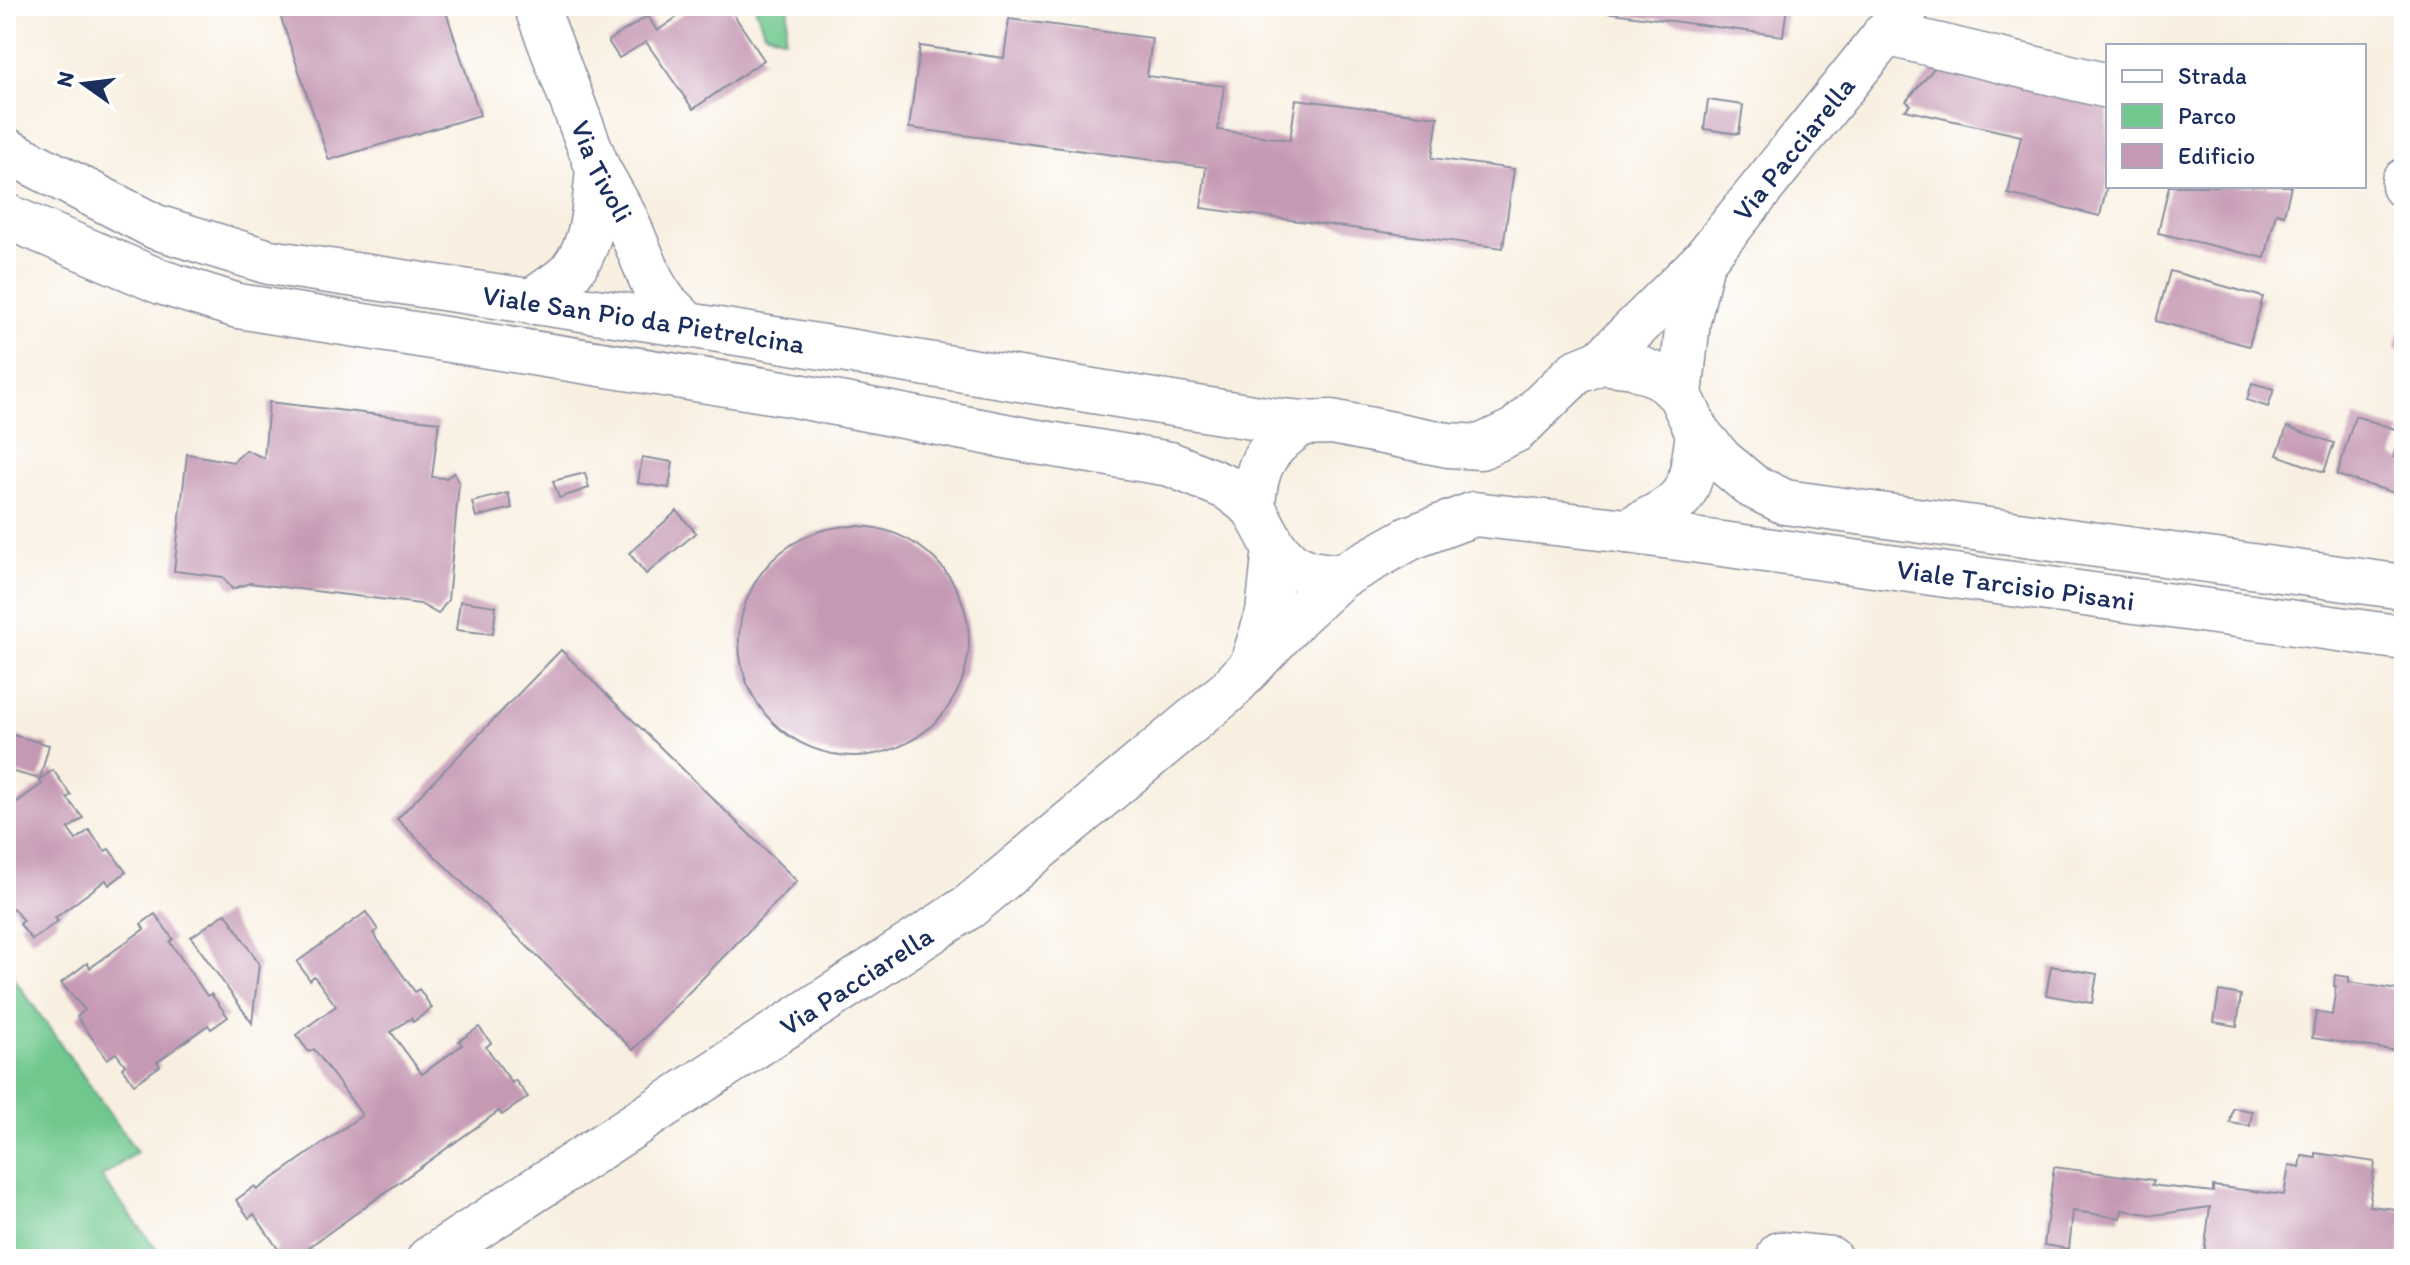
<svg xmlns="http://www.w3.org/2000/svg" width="2410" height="1265" font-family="Itim,sans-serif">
<rect width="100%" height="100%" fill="#fff"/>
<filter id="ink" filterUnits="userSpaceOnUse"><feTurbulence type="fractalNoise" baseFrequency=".0125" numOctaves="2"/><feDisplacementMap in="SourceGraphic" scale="16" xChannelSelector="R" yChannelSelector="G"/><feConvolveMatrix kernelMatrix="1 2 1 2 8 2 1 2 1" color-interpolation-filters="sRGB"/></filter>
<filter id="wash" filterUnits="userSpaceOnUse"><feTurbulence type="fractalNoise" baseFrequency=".006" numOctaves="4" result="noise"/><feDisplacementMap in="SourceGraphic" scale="32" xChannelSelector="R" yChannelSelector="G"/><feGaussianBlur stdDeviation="1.8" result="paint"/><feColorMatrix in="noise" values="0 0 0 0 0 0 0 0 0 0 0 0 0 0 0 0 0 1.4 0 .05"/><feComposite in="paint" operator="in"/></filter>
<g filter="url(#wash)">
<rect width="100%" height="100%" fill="#f8efe0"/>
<g fill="#70c88e" stroke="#467c76" stroke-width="2">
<path d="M755 6H789L785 39 764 32Z"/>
<path d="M6 967 137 1152 101 1177 164 1259H6Z"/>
</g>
<g id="blocks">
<g fill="#c598b3">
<path d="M277 6H444L480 115 329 160Z"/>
<path d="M693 6H728L764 60 693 109 646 42 619 58 608 41 648 16 657 31Z"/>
<path d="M1560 6H1787L1783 36Z"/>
<path d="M1009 19 1152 38 1147 76 1224 86 1218 130 1290 140 1296 99 1438 117 1432 158 1514 169 1503 248 1201 208 1206 167 909 128 920 46 1004 58Z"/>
<path d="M1940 61 2108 100V181L2100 216 2008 194 2021 136 1905 110 1911 105 1906 101Z"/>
<path d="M1708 100 1743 105 1739 134 1704 129Z"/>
<path d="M2169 186H2291L2284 215 2276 213 2265 258 2158 233Z"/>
<path d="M2170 271 2263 297 2249 346 2156 321Z"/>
<path d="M2404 321V351L2395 348Z"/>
<path d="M2252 383 2274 389 2268 407 2247 400Z"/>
<path d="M269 402 439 422 432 477 446 478 454 473 459 483 448 600 438 614 420 604 250 583 232 589 223 577 174 571 187 454 233 462 246 450 264 458Z"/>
<path d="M2355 416 2401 431 2393 457 2404 461V496L2337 475Z"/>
<path d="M2287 427 2334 443 2324 472 2277 455Z"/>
<path d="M642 457 673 462 669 488 638 483Z"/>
<path d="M585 473 589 488 559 498 553 481Z"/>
<path d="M508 493 512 508 476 517 472 502Z"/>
<path d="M677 511 696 533 646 574 629 553Z"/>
<circle cx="854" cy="641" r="115"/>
<path d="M460 601 496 606 493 634 456 630Z"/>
<path d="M561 650 797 881 633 1050 397 819Z"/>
<path d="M6 733 49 745 40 779 6 770Z"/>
<path d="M53 770 71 795 67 798 83 818 68 829 76 840 89 830 105 851 109 849 126 872 109 885 106 880 55 918 58 921 32 940 20 924 23 921 13 908 6 913V810L42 784 39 780Z"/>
<path d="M366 912 378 930 373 933 415 992 419 989 432 1008 413 1022 411 1018 391 1032 422 1074 462 1045 459 1041 479 1027 491 1043 486 1047 512 1083 515 1080 528 1097 502 1115 499 1111 309 1247 313 1252 303 1259H279L274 1252 278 1249 254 1214 249 1218 236 1200 255 1186 257 1190 362 1115 314 1049 309 1052 296 1035 336 1006 314 976 310 980 297 962Z"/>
<path d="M226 913 259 964 252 1023 191 937Z"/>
<path d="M155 914 173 939 170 942 207 996 211 994 228 1017 211 1029 208 1025 157 1062 160 1066 134 1084 122 1068 125 1065 116 1053 107 1059 77 1017 85 1010 61 983 87 963 90 968 144 929 141 924Z"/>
<path d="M2051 966 2097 974 2092 1003 2046 995Z"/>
<path d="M2335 975 2349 977V982L2404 991V1052L2312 1038 2316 1012 2332 1015 2336 986H2334Z"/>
<path d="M2219 991 2241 995 2237 1026 2214 1022Z"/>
<path d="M2233 1108 2252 1111 2250 1126 2230 1123Z"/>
<path d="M2316 1153 2375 1162 2369 1206 2404 1210 2399 1259H2235L2204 1254 2210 1207 2154 1215 2122 1210 2120 1218 2073 1211 2069 1249 2044 1245 2054 1167 2154 1180 2152 1185 2159 1186 2213 1192V1186L2284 1195 2289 1165 2300 1167 2302 1156 2316 1158Z"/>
</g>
</g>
</g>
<g filter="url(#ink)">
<use href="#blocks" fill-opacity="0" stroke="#8a8f9f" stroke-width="2"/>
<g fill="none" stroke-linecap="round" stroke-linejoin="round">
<defs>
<g id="minor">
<path id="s1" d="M536 6 598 169 626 219 653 284 664 301 688 325"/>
<path d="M1885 33 2108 86"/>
<path d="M2404 181V186"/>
<path d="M531 302C543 292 561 283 571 271 595 242 594 205 598 169"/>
<path id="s2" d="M1601 362 1702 262 1908 6"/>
<path d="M1680 395 1688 321 1702 262"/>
<path d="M1254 658 1268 613 1275 548"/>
<path d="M1780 1254 1830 1259"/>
<path id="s3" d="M429 1259 970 906 1227 692 1299 615 1340 577"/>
</g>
<g id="secondary">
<path id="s4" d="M6 150 156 227 269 262 688 325 1271 420 1302 423 1332 422 1448 445 1480 447 1516 430 1576 372 1601 362 1633 366 1661 377 1680 395 1698 433 1721 460 1752 486 1785 502 2404 587"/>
<path id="s5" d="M6 216 161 282 238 306 783 393 1031 441 1170 464 1228 488 1253 507 1275 548 1292 565 1310 573 1340 577 1410 538 1474 514 1627 531 2404 638"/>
<path d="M1253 507C1255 464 1267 447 1302 423"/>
<path d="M1627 531C1687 500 1689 501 1698 433"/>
</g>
</defs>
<use href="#minor" stroke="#8a8f9f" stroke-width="47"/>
<use href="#secondary" stroke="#8a8f9f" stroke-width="47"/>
<use href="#minor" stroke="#fff" stroke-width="44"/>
<use href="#secondary" stroke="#fff" stroke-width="44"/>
</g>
</g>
<g text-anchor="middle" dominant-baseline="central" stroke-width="6" stroke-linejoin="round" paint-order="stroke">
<g font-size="28" fill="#1b2f5e" stroke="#fff">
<text stroke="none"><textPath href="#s2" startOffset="288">Via Pacciarella</textPath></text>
<text stroke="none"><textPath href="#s1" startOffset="178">Via Tivoli</textPath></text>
<text stroke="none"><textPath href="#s4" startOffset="666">Viale San Pio da Pietrelcina</textPath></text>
<text stroke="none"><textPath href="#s5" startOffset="2104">Viale Tarcisio Pisani</textPath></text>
<text stroke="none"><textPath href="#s3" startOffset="510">Via Pacciarella</textPath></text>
</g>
</g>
<rect width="2410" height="1265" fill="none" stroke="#fff" stroke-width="32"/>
<rect x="2106" y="44" width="260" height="144" fill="#ffffff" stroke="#a4acbf" stroke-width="2"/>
<rect x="2122" y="70" width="40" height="12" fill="#ffffff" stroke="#a4acbf" stroke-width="2"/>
<text x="2178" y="84" font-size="24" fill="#1b2f5e">Strada</text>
<rect x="2122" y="104" width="40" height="24" fill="#70c88e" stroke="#a4acbf" stroke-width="2"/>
<text x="2178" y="124" font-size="24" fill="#1b2f5e">Parco</text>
<rect x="2122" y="144" width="40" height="24" fill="#c598b3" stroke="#a4acbf" stroke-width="2"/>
<text x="2178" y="164" font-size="24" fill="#1b2f5e">Edificio</text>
<g transform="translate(84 84) rotate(284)" stroke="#ffffff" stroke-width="6" paint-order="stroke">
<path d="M0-6L14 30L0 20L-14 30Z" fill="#1b2f5e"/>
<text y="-12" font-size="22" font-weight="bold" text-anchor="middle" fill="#1b2f5e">N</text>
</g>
</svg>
